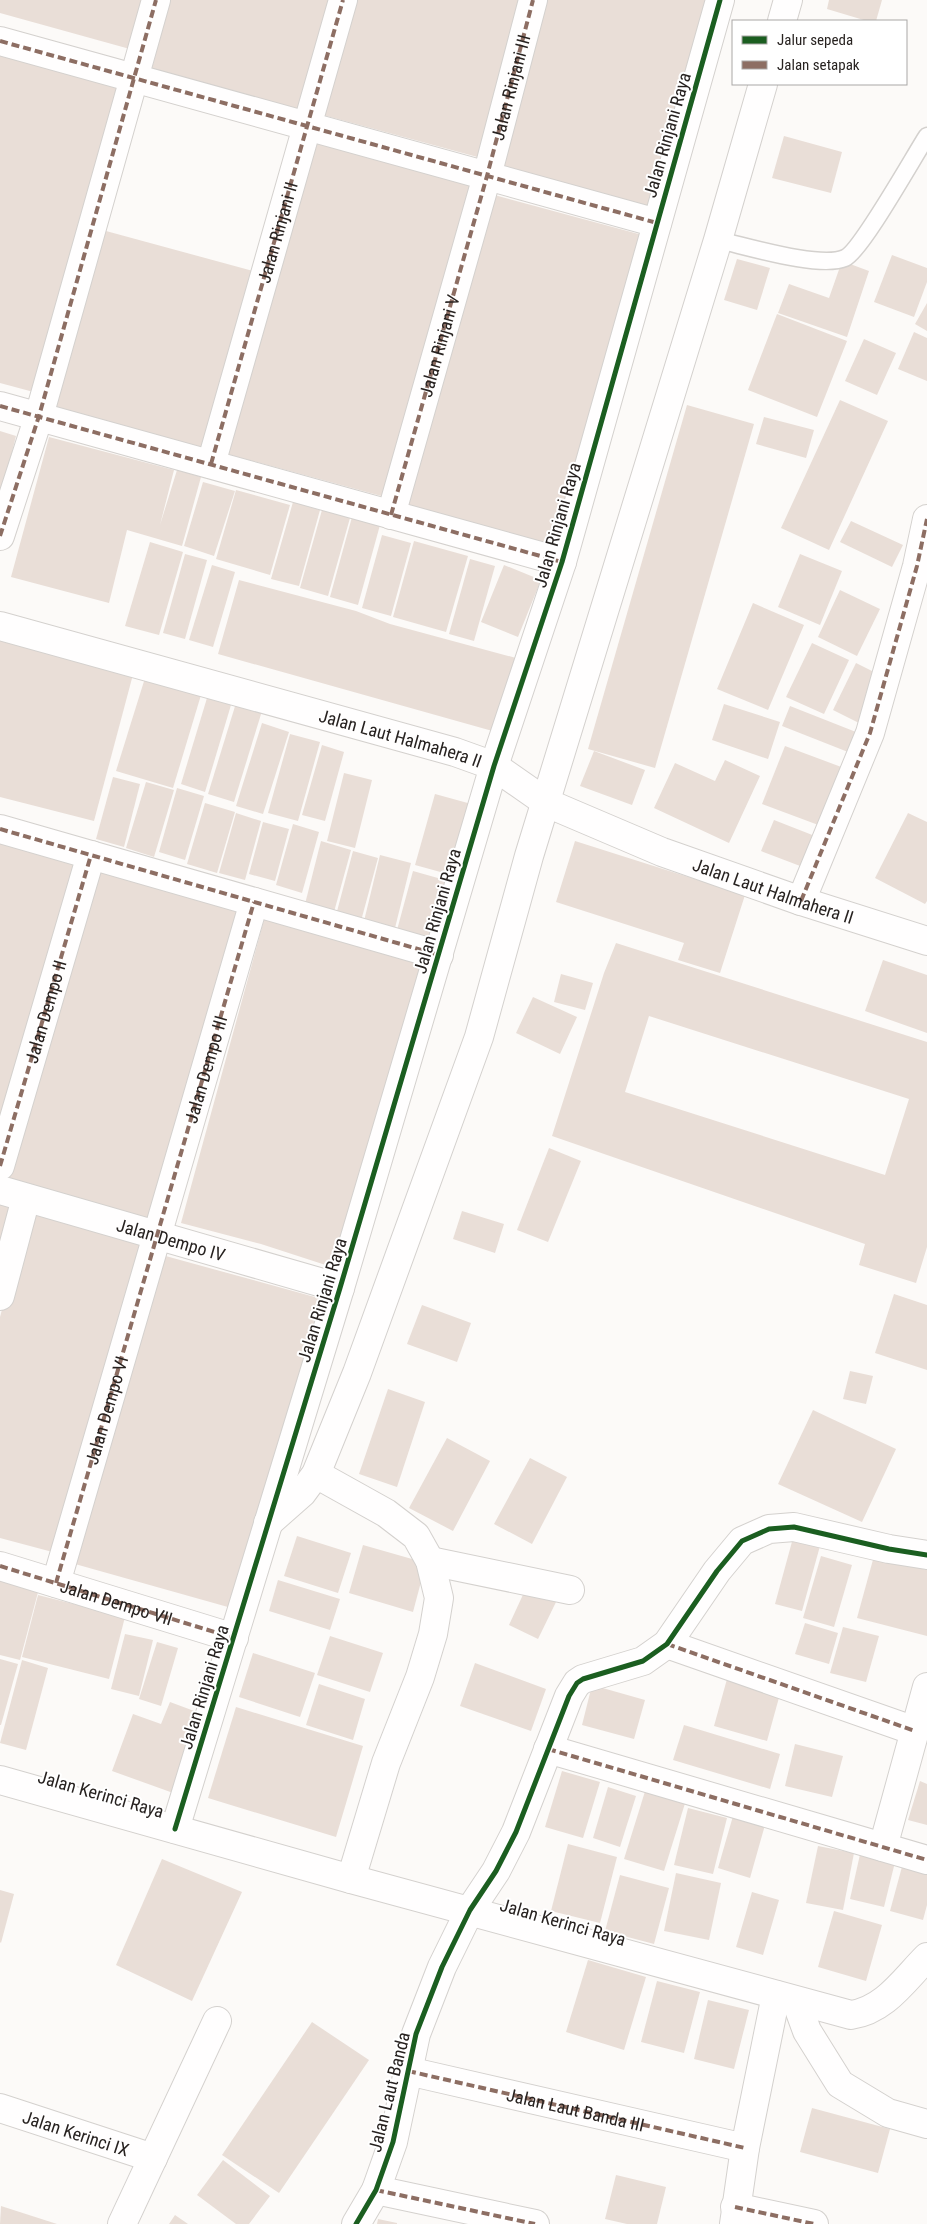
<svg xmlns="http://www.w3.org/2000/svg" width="927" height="2224" font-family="'Roboto Condensed',sans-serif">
<rect width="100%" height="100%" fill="#fcfaf8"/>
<g fill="#e9ded7" fill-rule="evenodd">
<path d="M0 0H151L137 51 0 13Z"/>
<path d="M170 0H341L309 115 151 72Z"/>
<path d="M354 0H524L481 158 323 115Z"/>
<path d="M541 0H711L654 209 495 166Z"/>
<path d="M829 0H882L876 21H867L827 9Z"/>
<path d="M0 45 127 79 41 394 0 383Z"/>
<path d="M784 136 842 152 831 193 772 178Z"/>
<path d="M312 140 471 183 385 497 227 454Z"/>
<path d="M487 193 646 236 560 551 401 508Z"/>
<path d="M95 228 253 271 204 452 45 409Z"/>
<path d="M892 255 927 268V282L914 317 874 302Z"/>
<path d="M737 259 770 268 757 310 724 300Z"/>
<path d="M842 261 869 271 847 337 778 313 789 284 829 298Z"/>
<path d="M927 303V331L915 324Z"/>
<path d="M777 314 847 341 817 417 748 390Z"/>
<path d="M914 332 927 338V381L898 369Z"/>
<path d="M864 339 896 353 877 395 845 381Z"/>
<path d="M840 400 888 421 829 550 781 528Z"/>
<path d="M687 405 754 424 655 768 588 749Z"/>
<path d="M764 417 814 430 806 458 756 444Z"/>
<path d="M0 431 16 436 1 496 0 495Z"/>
<path d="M49 437 174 470 160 525 177 470 201 477 182 546 127 530 109 603 11 577Z"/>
<path d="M203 482 235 491 214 556 184 546Z"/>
<path d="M236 490 290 505 270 575 216 559Z"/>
<path d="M293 502 320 510 299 586 271 579Z"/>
<path d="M322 510 350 518 328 596 300 588Z"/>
<path d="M352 517 380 525 358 605 330 597Z"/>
<path d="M851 521 903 545 892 567 840 542Z"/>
<path d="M382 535 411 543 391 616 362 608Z"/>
<path d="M414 541 468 556 446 632 393 617Z"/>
<path d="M150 542 183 552 159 635 125 626Z"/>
<path d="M185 554 207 560 185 639 163 633Z"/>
<path d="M800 554 842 571 820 625 778 607Z"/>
<path d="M470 559 495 566 474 641 449 634Z"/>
<path d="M212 565 235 572 213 647 189 640Z"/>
<path d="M504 565 541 580 518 637 481 622Z"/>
<path d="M239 580 356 611 390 624 516 658 496 732 218 654Z"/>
<path d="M840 590 880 609 857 656 818 637Z"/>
<path d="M753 603 804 625 768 710 717 689Z"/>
<path d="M0 632 135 667 94 821 0 797Z"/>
<path d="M812 643 849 660 824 714 786 697Z"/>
<path d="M856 663 884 677 861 724 833 710Z"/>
<path d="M145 678 201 695 173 788 116 771Z"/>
<path d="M207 698 231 705 205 792 181 784Z"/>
<path d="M236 703 262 711 234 802 208 794Z"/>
<path d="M724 704 780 722 768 759 712 740Z"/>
<path d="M790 706 856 732 848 752 782 726Z"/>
<path d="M262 723 289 732 263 814 236 806Z"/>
<path d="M290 734 320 742 298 821 268 813Z"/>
<path d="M322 745 344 752 325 821 302 815Z"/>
<path d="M785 746 844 768 821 826 762 804Z"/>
<path d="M594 751 645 770 632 805 580 786Z"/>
<path d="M725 760 760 776 729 843 654 808 675 763 715 781Z"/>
<path d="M344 773 372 780 355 848 327 841Z"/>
<path d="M113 777 140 784 124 847 96 839Z"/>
<path d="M146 782 174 790 154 857 126 848Z"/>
<path d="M177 788 204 796 185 860 159 852Z"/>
<path d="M435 794 475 805 455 876 415 865Z"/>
<path d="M205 803 235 812 217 873 187 864Z"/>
<path d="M236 813 261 821 245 880 219 873Z"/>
<path d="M908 813 927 822V901L925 904 875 878Z"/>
<path d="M774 820 820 838 808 869 761 851Z"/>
<path d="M263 822 289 829 275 881 249 874Z"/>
<path d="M293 824 319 832 302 893 276 885Z"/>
<path d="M0 836 81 858 0 1151Z"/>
<path d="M321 841 351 850 334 912 305 904Z"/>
<path d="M575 841 745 895 720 973 678 960 684 943 556 902Z"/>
<path d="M353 851 378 858 361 921 336 915Z"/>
<path d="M380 855 411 863 395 928 364 921Z"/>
<path d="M89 865 247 908 153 1225 3 1179Z"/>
<path d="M413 871 452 882 436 941 397 930Z"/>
<path d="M267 909 427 956 341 1270 261 1244 181 1223Z"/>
<path d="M616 943 927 1042V1247L916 1283 859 1265 865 1244 552 1136 604 973ZM649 1016 909 1099 885 1175 625 1092Z"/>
<path d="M883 960 927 975V1033L865 1011Z"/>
<path d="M561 974 593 983 585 1010 554 1002Z"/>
<path d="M533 997 577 1017 560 1054 516 1033Z"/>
<path d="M549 1148 581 1161 548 1242 517 1230Z"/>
<path d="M0 1201 11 1204 1 1241H0Z"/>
<path d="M462 1211 504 1224 495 1253 453 1239Z"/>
<path d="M28 1213 144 1243 60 1554 0 1538V1317Z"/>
<path d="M162 1255 322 1299 235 1609 75 1564Z"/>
<path d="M894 1294 927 1305V1370L875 1353Z"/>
<path d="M422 1305 471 1323 457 1362 407 1344Z"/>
<path d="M850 1371 873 1376 866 1404 843 1399Z"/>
<path d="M388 1389 425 1402 397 1487 359 1474Z"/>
<path d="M813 1410 896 1449 862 1522 778 1484Z"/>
<path d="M447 1438 490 1461 453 1531 409 1508Z"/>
<path d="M530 1458 567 1477 532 1544 494 1524Z"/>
<path d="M297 1536 351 1553 338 1593 284 1576Z"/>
<path d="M793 1538 820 1546 802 1611 775 1604Z"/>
<path d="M363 1545 426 1563 413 1612 349 1593Z"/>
<path d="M821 1556 852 1565 834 1627 803 1618Z"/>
<path d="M874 1556 927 1570V1636L857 1618Z"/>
<path d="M0 1570 41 1581 20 1660 0 1655Z"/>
<path d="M278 1580 340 1599 330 1630 269 1611Z"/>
<path d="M527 1586 557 1600 538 1639 509 1625Z"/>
<path d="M38 1595 125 1617 109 1679 22 1657Z"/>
<path d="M805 1623 838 1633 829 1664 795 1654Z"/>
<path d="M843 1627 879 1636 866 1682 830 1673Z"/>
<path d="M125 1634 153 1640 139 1696 111 1689Z"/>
<path d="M330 1636 383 1653 370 1692 317 1675Z"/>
<path d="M157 1642 178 1648 161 1706 139 1699Z"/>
<path d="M253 1653 315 1673 300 1717 239 1697Z"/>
<path d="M0 1659 18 1664 1 1725H0Z"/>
<path d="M22 1660 48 1668 26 1750 0 1743Z"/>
<path d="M475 1663 546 1689 531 1731 460 1706Z"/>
<path d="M727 1679 780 1694 767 1741 714 1726Z"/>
<path d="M319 1684 365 1699 353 1740 306 1725Z"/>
<path d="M592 1685 645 1700 634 1739 582 1725Z"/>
<path d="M170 1702 205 1715 176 1794 112 1771 133 1714 161 1724Z"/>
<path d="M236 1707 363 1746 336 1837 208 1798Z"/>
<path d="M684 1725 780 1754 770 1789 673 1760Z"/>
<path d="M795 1744 843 1756 832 1797 785 1786Z"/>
<path d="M562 1771 600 1782 583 1838 545 1827Z"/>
<path d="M920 1781 927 1784V1825L908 1820Z"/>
<path d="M647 1785 687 1797 664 1871 624 1859Z"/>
<path d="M608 1787 636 1796 620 1847 593 1838Z"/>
<path d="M688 1808 727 1818 713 1874 674 1865Z"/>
<path d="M733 1816 765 1825 750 1878 718 1868Z"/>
<path d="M568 1844 617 1857 600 1923 551 1911Z"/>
<path d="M818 1846 854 1853 843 1910 806 1903Z"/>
<path d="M861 1850 896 1858 884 1907 850 1899Z"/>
<path d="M162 1859 242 1892 192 2001 116 1965Z"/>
<path d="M903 1863 927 1869V1905L923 1920 890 1911Z"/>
<path d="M676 1873 721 1883 709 1940 664 1931Z"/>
<path d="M620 1875 669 1888 654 1944 605 1931Z"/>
<path d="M0 1890 14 1894 1 1943 0 1942Z"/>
<path d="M752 1892 779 1900 763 1955 736 1947Z"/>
<path d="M834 1911 882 1925 866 1981 818 1967Z"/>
<path d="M588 1960 646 1977 624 2050 566 2032Z"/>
<path d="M657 1981 700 1992 684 2053 641 2042Z"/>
<path d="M708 2000 749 2010 734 2069 694 2059Z"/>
<path d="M312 2022 369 2060 279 2193 222 2155Z"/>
<path d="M812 2108 890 2129 878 2173 800 2152Z"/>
<path d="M223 2160 270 2196 249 2224H236L197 2195Z"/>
<path d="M616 2175 666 2187 657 2224H627L605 2219Z"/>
<path d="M1 2206 57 2224H0Z"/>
<path d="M175 2215 188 2224H169Z"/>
<path d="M378 2219 397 2223V2224H377Z"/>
</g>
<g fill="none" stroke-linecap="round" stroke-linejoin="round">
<defs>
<path id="service" d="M718 240C746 246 820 269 845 258 861 251 914 156 927 136"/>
<g id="minor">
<path d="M782 21 788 0"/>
<path d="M0 41 657 223"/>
<path d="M0 406 562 562"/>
<path d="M211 464 343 0"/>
<path id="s1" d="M391 515 487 176 533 0"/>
<path d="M0 536 39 416 156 0"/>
<path id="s2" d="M0 626 455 752 494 766 547 803 662 852 801 901 927 941"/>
<path d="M0 829 439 955"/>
<path d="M801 901 870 733 917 566 927 519"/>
<path d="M0 1166 91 855"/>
<path id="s3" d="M0 1190 340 1288"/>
<path d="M0 1296 26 1198"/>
<path d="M316 1474 386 1513 416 1536 430 1561 439 1598 433 1634 420 1677 386 1763 351 1879"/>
<path d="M268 1523 302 1493 316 1474 357 1373 479 1037 529 856 718 240 763 84"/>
<path d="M430 1561 570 1590"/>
<path d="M0 1566 234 1638"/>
<path d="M56 1583 254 902"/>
<path d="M667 1644 915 1731"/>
<path d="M548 1749 927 1860"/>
<path d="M0 1780 351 1879 851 2015C885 2010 904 1980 927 1957"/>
<path d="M175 1829 340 1288 494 766 562 562 720 0"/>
<path d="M883 1847 927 1687"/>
<path d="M796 2001 807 2031 840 2084 888 2113 927 2124"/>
<path id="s4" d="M408 2071 745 2148"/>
<path id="s5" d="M0 2108 153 2158"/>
<path d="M376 2190 535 2224"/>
<path d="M735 2207 814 2224"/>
<path d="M122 2224 217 2021"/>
<path d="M356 2224 376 2190 393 2142 416 2034 442 1967 470 1910 496 1871 516 1832 569 1696 577 1683 583 1679 643 1661 667 1644 717 1571 742 1541 769 1529 794 1527 889 1549 927 1555"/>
<path d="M734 2224 745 2148 776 1995"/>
</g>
</defs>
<use href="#service" stroke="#d4d1ce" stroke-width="19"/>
<use href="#minor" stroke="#d4d1ce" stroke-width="30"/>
<use href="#service" stroke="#fffefe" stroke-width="16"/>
<use href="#minor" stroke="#fffefe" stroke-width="28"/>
<g stroke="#8d6e63" stroke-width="4" stroke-dasharray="8 4" stroke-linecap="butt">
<path d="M0 41 657 223"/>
<path d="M0 406 562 562"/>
<path id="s6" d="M211 464 343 0"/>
<path d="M391 515 487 176 533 0"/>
<path d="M0 536 39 416 156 0"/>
<path d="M0 829 439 955"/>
<path d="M801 901 870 733 917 566 927 519"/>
<path id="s7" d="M0 1166 91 855"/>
<path id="s8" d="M0 1566 234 1638"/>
<path id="s9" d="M56 1583 254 902"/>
<path d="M667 1644 915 1731"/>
<path d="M548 1749 927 1860"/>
<path d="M408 2071 745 2148"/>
<path d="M376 2190 535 2224"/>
<path d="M735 2207 814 2224"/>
</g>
<defs>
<g id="cycleway">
<path d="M175 1829 340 1288 494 766 562 562 720 0"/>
<path d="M356 2224 376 2190 393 2142 416 2034 442 1967 470 1910 496 1871 516 1832 569 1696 577 1683 583 1679 643 1661 667 1644 717 1571 742 1541 769 1529 794 1527 889 1549 927 1555"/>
</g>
</defs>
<use href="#cycleway" stroke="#fff" stroke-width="8"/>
<use href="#cycleway" stroke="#1b5e20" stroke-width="5"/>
</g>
<g text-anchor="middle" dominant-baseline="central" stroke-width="4" stroke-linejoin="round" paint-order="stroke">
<g font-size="18" fill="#272220" stroke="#fff">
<text stroke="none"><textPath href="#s1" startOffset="444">Jalan Rinjani III</textPath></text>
<text transform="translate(667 135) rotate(-74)">Jalan Rinjani Raya</text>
<text stroke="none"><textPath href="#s6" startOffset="241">Jalan Rinjani II</textPath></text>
<text stroke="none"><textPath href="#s1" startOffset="176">Jalan Rinjani V</textPath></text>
<text transform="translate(557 525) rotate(-74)">Jalan Rinjani Raya</text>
<text stroke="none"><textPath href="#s2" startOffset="416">Jalan Laut Halmahera II</textPath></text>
<text stroke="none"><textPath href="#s2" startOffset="821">Jalan Laut Halmahera II</textPath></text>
<text transform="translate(437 911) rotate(-74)">Jalan Rinjani Raya</text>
<text stroke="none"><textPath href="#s7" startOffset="161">Jalan Dempo II</textPath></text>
<text stroke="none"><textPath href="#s9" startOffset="535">Jalan Dempo III</textPath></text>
<text stroke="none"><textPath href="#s3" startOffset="178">Jalan Dempo IV</textPath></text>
<text transform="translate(322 1300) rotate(-73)">Jalan Rinjani Raya</text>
<text stroke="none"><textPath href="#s9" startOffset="180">Jalan Dempo VI</textPath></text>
<text stroke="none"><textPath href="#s8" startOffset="122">Jalan Dempo VII</textPath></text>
<text transform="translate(204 1687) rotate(-73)">Jalan Rinjani Raya</text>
<text transform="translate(101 1794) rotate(16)">Jalan Kerinci Raya</text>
<text transform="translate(563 1922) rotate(16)">Jalan Kerinci Raya</text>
<text transform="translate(389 2092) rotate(-76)">Jalan Laut Banda</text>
<text stroke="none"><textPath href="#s4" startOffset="172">Jalan Laut Banda III</textPath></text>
<text stroke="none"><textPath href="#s5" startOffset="80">Jalan Kerinci IX</textPath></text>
</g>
</g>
<rect x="732" y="20" width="175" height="65" fill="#ffffff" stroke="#a9a7a6"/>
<rect x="742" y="36" width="25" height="8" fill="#1b5e20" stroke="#a9a7a6"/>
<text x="777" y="45" font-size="15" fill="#272220">Jalur sepeda</text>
<rect x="742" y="61" width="25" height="8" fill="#8d6e63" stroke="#a9a7a6"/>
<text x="777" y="70" font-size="15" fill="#272220">Jalan setapak</text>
</svg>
